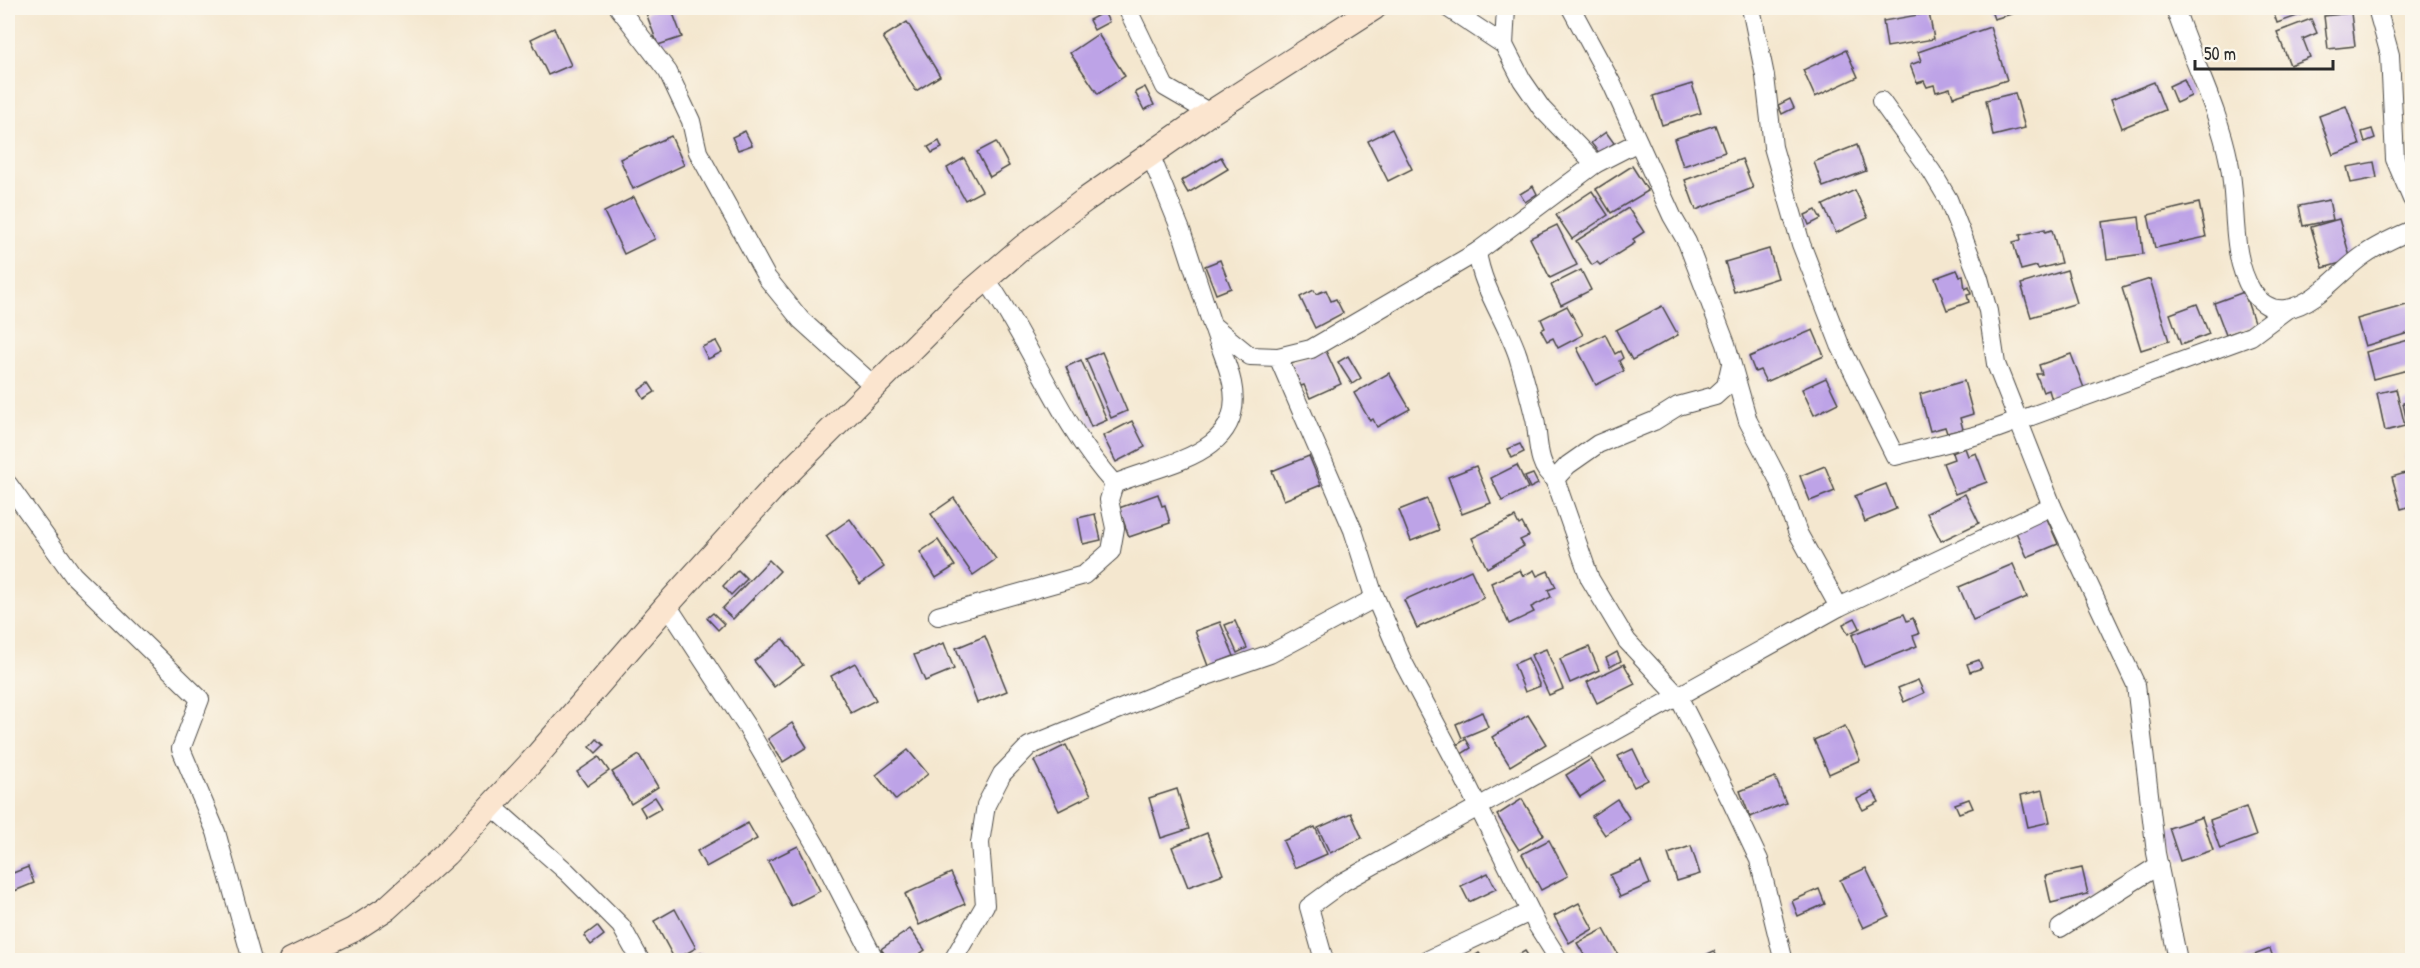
<svg xmlns="http://www.w3.org/2000/svg" width="2420" height="968" font-family="'Patrick Hand',sans-serif">
<rect width="100%" height="100%" fill="#fbf7ec"/>
<filter id="ink" filterUnits="userSpaceOnUse"><feTurbulence type="fractalNoise" baseFrequency=".0167" numOctaves="2"/><feDisplacementMap in="SourceGraphic" scale="12" xChannelSelector="R" yChannelSelector="G"/><feConvolveMatrix kernelMatrix="1 2 1 2 8 2 1 2 1" color-interpolation-filters="sRGB"/></filter>
<filter id="wash" filterUnits="userSpaceOnUse"><feTurbulence type="fractalNoise" baseFrequency=".008" numOctaves="4" result="noise"/><feDisplacementMap in="SourceGraphic" scale="24" xChannelSelector="R" yChannelSelector="G"/><feGaussianBlur stdDeviation="1.35" result="paint"/><feColorMatrix in="noise" values="0 0 0 0 0 0 0 0 0 0 0 0 0 0 0 0 0 1.4 0 .05"/><feComposite in="paint" operator="in"/></filter>
<g filter="url(#wash)">
<rect width="100%" height="100%" fill="#f4e7cf"/>
<g id="blocks">
<g fill="#bda3e7">
<path d="M660 8 663 11 671 8 682 37 658 45 646 13Z"/>
<path d="M1990 8H2024L2025 10 1994 19Z"/>
<path d="M2272 8H2301L2303 14 2277 23Z"/>
<path d="M1104 12 1109 22 1094 30 1089 20Z"/>
<path d="M1929 13 1934 39 1887 47 1883 21Z"/>
<path d="M2351 13 2355 46 2328 49 2324 16Z"/>
<path d="M2311 19 2317 33 2303 39 2310 57 2290 65 2277 32Z"/>
<path d="M907 22 940 76 916 91 883 37Z"/>
<path d="M1990 27 2007 80 1953 97 1950 88 1936 92 1934 85 1927 87 1924 81 1917 83 1910 65 1921 61 1918 52Z"/>
<path d="M554 28 571 65 548 75 531 39Z"/>
<path d="M1098 34 1125 76 1098 94 1070 53Z"/>
<path d="M1846 50 1858 77 1815 97 1803 70Z"/>
<path d="M2184 79 2191 96 2176 103 2169 86Z"/>
<path d="M2154 82 2165 110 2122 128 2111 99Z"/>
<path d="M1692 84 1701 113 1662 125 1653 96Z"/>
<path d="M1145 87 1154 105 1144 110 1135 92Z"/>
<path d="M2015 93 2025 128 1993 136 1986 100Z"/>
<path d="M1790 99 1794 108 1782 114 1778 105Z"/>
<path d="M2346 106 2360 145 2333 155 2319 116Z"/>
<path d="M1715 125 1725 152 1683 166 1674 139Z"/>
<path d="M1392 129 1412 169 1388 181 1368 141Z"/>
<path d="M2372 129 2375 138 2365 142 2362 132Z"/>
<path d="M745 131 752 145 738 150 732 137Z"/>
<path d="M1606 132 1614 143 1600 154 1591 143Z"/>
<path d="M671 136 684 165 633 189 620 159Z"/>
<path d="M939 141 942 148 932 153 928 147Z"/>
<path d="M996 142 1009 166 990 177 977 152Z"/>
<path d="M1857 145 1866 171 1823 187 1814 162Z"/>
<path d="M1221 157 1228 169 1188 193 1181 181Z"/>
<path d="M964 158 982 191 965 200 947 168Z"/>
<path d="M1742 159 1753 188 1696 210 1685 180Z"/>
<path d="M2374 162 2377 178 2351 183 2347 167Z"/>
<path d="M1632 166 1648 191 1611 213 1596 189Z"/>
<path d="M1533 186 1537 194 1525 202 1520 194Z"/>
<path d="M1855 190 1868 218 1836 233 1823 205Z"/>
<path d="M1592 191 1608 215 1572 239 1556 215Z"/>
<path d="M634 197 655 239 624 254 604 212Z"/>
<path d="M2329 200 2333 220 2303 226 2299 206Z"/>
<path d="M2199 203 2206 237 2155 248 2148 215Z"/>
<path d="M1628 208 1644 232 1633 239 1635 243 1600 265 1597 262 1592 265 1576 241Z"/>
<path d="M1816 210 1821 219 1809 225 1805 215Z"/>
<path d="M2139 217 2143 254 2107 259 2102 222Z"/>
<path d="M2339 219 2351 260 2323 268 2311 227Z"/>
<path d="M1557 225 1577 265 1550 278 1530 238Z"/>
<path d="M2045 229V232L2052 230 2061 263 2038 269 2037 266 2021 270 2013 242 2021 240 2020 235Z"/>
<path d="M1769 249 1778 278 1734 292 1725 262Z"/>
<path d="M1220 260 1231 288 1216 294 1205 266Z"/>
<path d="M1581 270 1591 290 1561 305 1551 285Z"/>
<path d="M1957 270 1960 276 1963 275 1965 289 1969 287 1971 294 1967 295 1969 302 1947 310 1935 278Z"/>
<path d="M2067 270 2077 303 2031 317 2021 284Z"/>
<path d="M2150 279 2169 341 2141 350 2122 288Z"/>
<path d="M1314 290 1316 294 1326 290 1331 301 1336 299 1343 313 1315 328 1300 297Z"/>
<path d="M2244 292 2255 325 2226 335 2214 303Z"/>
<path d="M2197 304 2209 334 2181 345 2170 314Z"/>
<path d="M2410 304 2412 332 2365 346 2357 319Z"/>
<path d="M1567 306 1583 335 1558 348 1553 338 1547 341 1541 330 1545 328 1541 319Z"/>
<path d="M1662 306 1678 335 1632 360 1616 330Z"/>
<path d="M1813 330 1824 356 1766 382 1760 370 1755 372 1749 357Z"/>
<path d="M1605 334 1615 354 1620 351 1623 358 1619 361 1624 371 1596 385 1577 348Z"/>
<path d="M2412 339V369L2373 379 2366 352Z"/>
<path d="M716 341 722 352 708 359 702 347Z"/>
<path d="M1325 349 1341 384 1310 398 1304 385 1301 386 1291 364Z"/>
<path d="M1102 352 1127 411 1111 418 1086 359Z"/>
<path d="M2071 354 2084 388 2052 400 2049 390 2043 392 2036 374H2042L2039 365Z"/>
<path d="M1348 356 1361 378 1352 384 1338 362Z"/>
<path d="M1081 360 1107 420 1091 427 1066 367Z"/>
<path d="M1389 373 1410 409 1377 427 1373 419 1370 421 1354 393Z"/>
<path d="M1826 378 1838 403 1814 415 1802 389Z"/>
<path d="M1964 381 1973 414 1960 418 1963 429 1947 433 1945 427 1930 431 1920 394Z"/>
<path d="M649 383 655 392 644 399 639 390Z"/>
<path d="M2396 389 2405 426 2385 431 2377 393Z"/>
<path d="M2412 401V426L2408 427 2403 403Z"/>
<path d="M1132 421 1145 447 1116 462 1103 436Z"/>
<path d="M1520 444 1524 452 1512 458 1508 449Z"/>
<path d="M1965 448 1968 456 1976 453 1987 482 1955 494 1943 463 1954 459 1952 453Z"/>
<path d="M2412 454V467L2409 468 2405 456Z"/>
<path d="M1309 456 1321 485 1284 500 1272 471Z"/>
<path d="M1517 465 1528 488 1502 501 1491 478Z"/>
<path d="M1476 466 1491 503 1462 514 1448 477Z"/>
<path d="M1825 466 1835 491 1810 501 1800 476Z"/>
<path d="M2412 471V506L2401 509 2392 477Z"/>
<path d="M1533 474 1538 484 1530 488 1525 477Z"/>
<path d="M1886 484 1896 509 1865 522 1855 496Z"/>
<path d="M1158 494 1162 506 1165 505 1170 523 1129 537 1119 508Z"/>
<path d="M1965 494 1979 523 1941 541 1927 513Z"/>
<path d="M954 498 996 559 973 575 931 514Z"/>
<path d="M1427 499 1439 530 1411 541 1399 510Z"/>
<path d="M1095 514 1101 540 1083 544 1078 518Z"/>
<path d="M2045 514 2058 544 2027 557 2016 532Z"/>
<path d="M1515 517 1519 525 1522 523 1529 536 1520 540 1524 546 1487 568 1472 538Z"/>
<path d="M850 519 884 567 860 584 826 536Z"/>
<path d="M938 540 955 566 936 578 920 552Z"/>
<path d="M769 560 780 571 733 619 722 609Z"/>
<path d="M2013 564 2027 597 1973 620 1959 587Z"/>
<path d="M738 570 747 579 731 595 723 586Z"/>
<path d="M1471 570 1484 598 1417 628 1404 600Z"/>
<path d="M1520 570 1523 576 1534 570 1537 576 1548 571 1556 587 1548 590 1551 597 1531 607 1534 612 1509 624 1491 583Z"/>
<path d="M713 613 724 624 718 630 707 618Z"/>
<path d="M1904 614 1907 621 1913 618 1919 634 1913 636 1917 646 1864 667 1852 635Z"/>
<path d="M1855 618 1860 628 1848 634 1843 624Z"/>
<path d="M1235 621 1247 648 1237 653 1225 625Z"/>
<path d="M1220 622 1234 656 1208 666 1195 631Z"/>
<path d="M985 636 1007 691 977 703 956 648Z"/>
<path d="M783 639 803 665 774 687 754 661Z"/>
<path d="M944 643 954 669 925 681 914 655Z"/>
<path d="M1589 647 1599 670 1570 683 1560 659Z"/>
<path d="M1546 649 1563 689 1549 695 1531 655Z"/>
<path d="M1617 652 1621 661 1610 667 1606 658Z"/>
<path d="M1528 658 1540 686 1525 692 1514 664Z"/>
<path d="M1979 660 1982 668 1970 672 1967 664Z"/>
<path d="M855 663 876 700 851 713 831 676Z"/>
<path d="M1624 664 1635 684 1597 703 1587 682Z"/>
<path d="M1918 680 1924 693 1904 702 1898 688Z"/>
<path d="M1482 712 1488 727 1462 738 1456 724Z"/>
<path d="M1528 715 1546 744 1510 766 1492 737Z"/>
<path d="M792 723 807 747 783 762 768 739Z"/>
<path d="M1845 726 1860 760 1829 774 1814 740Z"/>
<path d="M597 739 604 745 596 753 590 747Z"/>
<path d="M1466 739 1471 748 1460 755 1455 746Z"/>
<path d="M1066 745 1091 795 1059 811 1034 761Z"/>
<path d="M1633 749 1648 780 1634 787 1618 756Z"/>
<path d="M908 750 928 774 896 800 876 775Z"/>
<path d="M639 755 658 787 631 804 612 772Z"/>
<path d="M599 757 609 771 587 786 577 772Z"/>
<path d="M1591 759 1605 781 1580 797 1566 775Z"/>
<path d="M1775 777 1786 803 1750 817 1740 791Z"/>
<path d="M1177 789 1189 829 1161 838 1149 798Z"/>
<path d="M2043 790 2050 822 2028 827 2021 795Z"/>
<path d="M1873 791 1879 802 1863 810 1857 799Z"/>
<path d="M655 797 662 808 646 817 640 807Z"/>
<path d="M1522 799 1544 835 1519 850 1497 815Z"/>
<path d="M1617 799 1630 819 1605 835 1592 816Z"/>
<path d="M1969 799 1973 808 1959 813 1955 804Z"/>
<path d="M2246 807 2256 836 2220 849 2210 820Z"/>
<path d="M1351 813 1362 838 1330 853 1318 828Z"/>
<path d="M2202 817 2213 850 2180 861 2169 828Z"/>
<path d="M748 823 757 839 706 867 697 851Z"/>
<path d="M1315 827 1327 854 1295 868 1283 841Z"/>
<path d="M1207 833 1223 874 1188 887 1172 847Z"/>
<path d="M1549 840 1568 876 1541 890 1522 854Z"/>
<path d="M798 846 820 891 791 906 768 861Z"/>
<path d="M1691 846 1700 874 1677 881 1668 854Z"/>
<path d="M1641 862 1650 884 1620 897 1610 875Z"/>
<path d="M28 867 34 883 12 892 8 875Z"/>
<path d="M1866 868 1889 916 1863 928 1840 880Z"/>
<path d="M2082 868 2088 894 2051 903 2045 876Z"/>
<path d="M951 873 965 904 919 925 905 894Z"/>
<path d="M1488 873 1496 889 1469 902 1461 886Z"/>
<path d="M1819 889 1825 904 1798 916 1792 901Z"/>
<path d="M1579 903 1593 929 1569 943 1554 916Z"/>
<path d="M675 909 696 948 675 960 654 921Z"/>
<path d="M597 926 604 935 591 945 584 936Z"/>
<path d="M910 929 925 950 911 960H889L881 949Z"/>
<path d="M1604 929 1621 960H1587L1577 943Z"/>
<path d="M2270 949 2274 960H2241Z"/>
<path d="M1525 951 1531 960H1514L1512 959Z"/>
<path d="M1714 951 1719 960H1695Z"/>
<path d="M701 952 705 960H684Z"/>
<path d="M1479 953 1484 960H1468Z"/>
</g>
</g>
</g>
<g filter="url(#ink)">
<use href="#blocks" fill-opacity="0" stroke="#494744" stroke-width="1.5"/>
<g fill="none" stroke-linecap="round" stroke-linejoin="round">
<defs>
<g id="street">
<path d="M619 8 668 72 691 121 698 152 767 278 801 320 873 385"/>
<path d="M1127 8 1165 87 1210 113"/>
<path d="M1448 8 1504 45 1522 80 1542 109 1595 164 1638 142"/>
<path d="M1571 8 1612 84 1672 216 1687 242 1726 344 1748 421 1778 479 1798 533 1839 607"/>
<path d="M1751 8 1765 76 1773 147 1801 244 1840 345 1895 456 1982 434 2251 336 2287 309"/>
<path d="M2175 8C2192 60 2218 107 2229 162 2238 202 2229 254 2252 291 2260 303 2272 311 2286 309 2317 304 2340 271 2364 255 2379 244 2396 237 2412 230"/>
<path d="M2377 8 2390 55 2395 159 2412 199"/>
<path d="M1504 45 1506 8"/>
<path d="M1150 154 1182 233 1212 325 1250 356 1278 357 1353 530 1372 590 1402 660 1457 764 1537 925 1559 960"/>
<path d="M1595 164 1477 252C1483 291 1506 320 1518 356 1524 376 1530 399 1535 419 1539 438 1536 467 1555 479L1568 465 1598 444 1654 421 1678 406 1715 396 1726 386 1731 364"/>
<path d="M986 279C1033 346 1059 423 1114 484"/>
<path d="M1278 357 1311 349 1477 252"/>
<path d="M1555 479 1590 579 1627 641 1678 696 1731 801 1759 860 1783 958"/>
<path d="M8 484 73 575 200 699 181 749 216 832 252 960"/>
<path d="M2052 506 2136 685 2156 853 2178 960"/>
<path d="M667 605 747 727 819 851 875 960"/>
<path d="M938 616 1084 575 1111 551 1115 528 1109 500 1114 484C1162 463 1247 456 1232 383 1228 364 1219 345 1213 326"/>
<path d="M492 806 567 872 621 926 640 960"/>
<path d="M2060 928 2159 865"/>
<path d="M953 960 985 905 980 843 986 805 1002 774 1029 746 1172 688 1270 654 1375 598"/>
<path d="M1324 960 1309 907 1343 882 1839 607 2052 506 1996 364 1988 311 1979 278 1948 199 1932 172 1881 101"/>
<path d="M1428 960 1530 912"/>
</g>
<path id="secondary" d="M291 960 353 930 387 908 446 854 529 765 667 605 776 485 958 303 1023 247 1085 200 1210 113 1374 8"/>
</defs>
<use href="#street" stroke="#494744" stroke-width="20"/>
<use href="#secondary" stroke="#494744" stroke-width="26"/>
<use href="#street" stroke="#fff" stroke-width="18"/>
<use href="#secondary" stroke="#fbe5cf" stroke-width="24"/>
</g>
</g>
<rect width="2420" height="968" fill="none" stroke="#fbf7ec" stroke-width="30"/>
<path d="M2195 60v9h138v-9" fill="none" stroke="#2b2b2b" stroke-width="3"/>
<text x="2204" y="60" font-size="18" fill="#2b2b2b" stroke="#fbf7ec" stroke-width="4.5" paint-order="stroke">50 m</text>
</svg>
